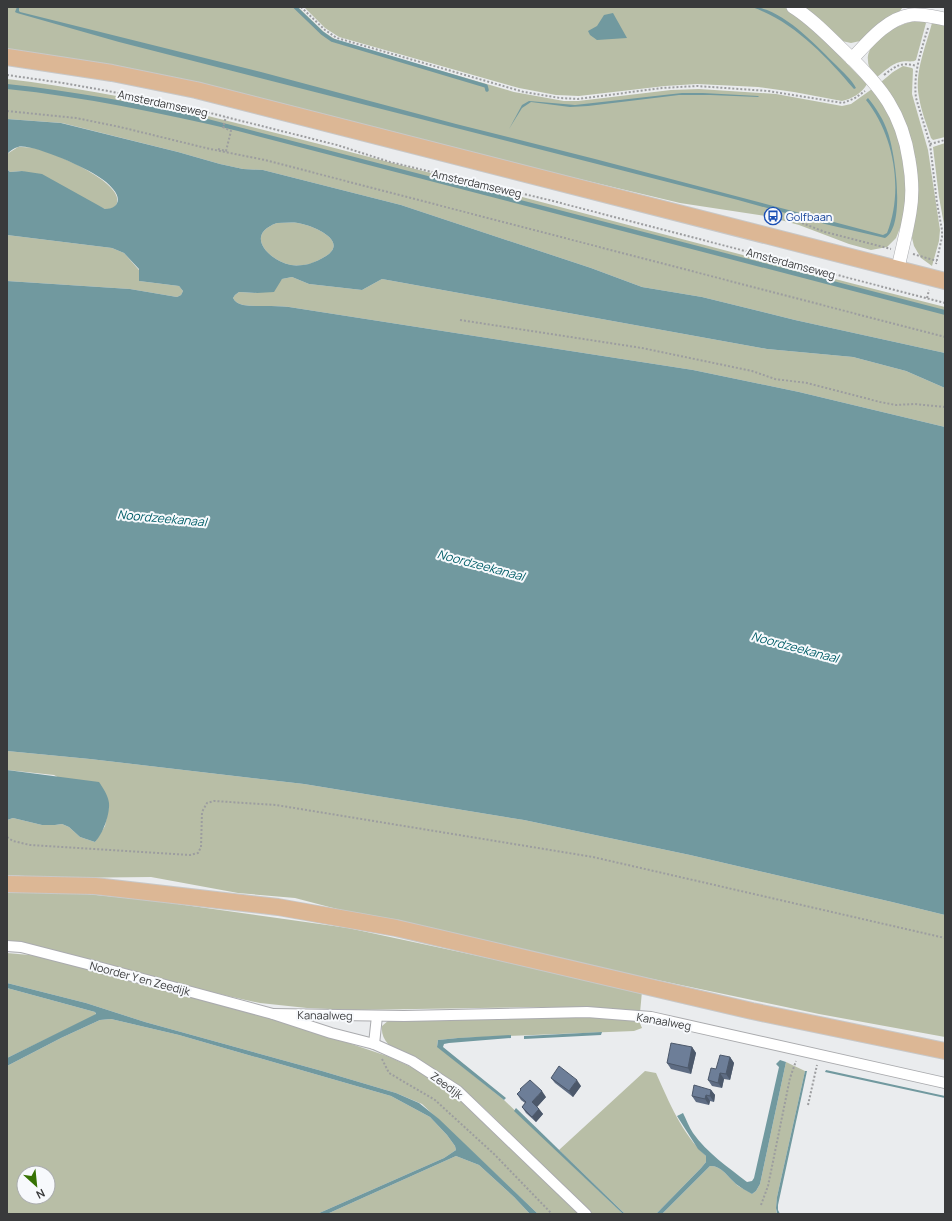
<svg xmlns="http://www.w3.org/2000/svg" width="952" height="1221" font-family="Manrope,sans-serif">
<rect width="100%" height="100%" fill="#eaecee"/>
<g fill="#b8bea6" fill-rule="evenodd">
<path d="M7 7H298L324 32 338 41 514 92 564 101H578L671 90 699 89 776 94 842 106 851 104 872 89 889 112 905 160 907 195 902 223 896 238 887 247 871 250 849 244 799 225 766 216 680 203 449 148 7 50Z"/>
<path d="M304 7H784L805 21 867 84C862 93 852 99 842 101L794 92 758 87 697 84 665 86 579 96 556 95 519 88 339 37 325 28Z"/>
<path d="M802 7H903L899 12 860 41 851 43 842 41Z"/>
<path d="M915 21 925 22 926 23 916 60C912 63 905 60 900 62 891 64 884 72 877 77 873 72 868 68 868 61 865 41 898 24 915 21Z"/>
<path d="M932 23 945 25V137L933 140 931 138C927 125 921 111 919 97 914 73 926 46 932 23Z"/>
<path d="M903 66 912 68 913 69 912 94 928 150 940 230 939 241 932 266 921 258 914 246 912 238 917 193 881 82 893 72Z"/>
<path d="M7 79C67 86 125 97 184 110 438 173 691 243 945 307V353L795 320 702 297 642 287 591 268 401 205 263 170 243 169 220 164 178 152 62 123 7 119Z"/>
<path d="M945 143V230L939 197 933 147Z"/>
<path d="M18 147C23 147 29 147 34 148 51 151 124 182 117 203 115 209 110 209 105 209L22 171 10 172 7 169V154Z"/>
<path d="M277 223C284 223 291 222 298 223 311 225 350 240 326 256 321 259 315 262 310 264 304 265 298 266 291 265 270 261 243 235 277 223Z"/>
<path d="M7 235 112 248 124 253 139 270V281L179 286 183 291 181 295 177 297 130 289 7 281Z"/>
<path d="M292 277 309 284 362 290 382 279 767 349 853 357 906 371 945 388V427L799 392 693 370 289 307C274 305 257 307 243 305 239 304 235 302 233 298L235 295 239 292 257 293 282 279Z"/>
<path d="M7 751 90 759 304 784 524 820 690 855 892 902 945 915V1037L819 1014 591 966 356 914 295 898 238 893 151 877 59 878 7 875V820L13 818 42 825H55L62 824 69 827 80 837 95 842 105 826 109 806 54 775 7 770Z"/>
<path d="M7 888H27L156 901 348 928 642 991 640 1013 613 1009 540 1007 353 1010 307 1008 260 1003 232 997 7 943Z"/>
<path d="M7 953 40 956 162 988 310 1030 387 1056 420 1071 448 1090 476 1112 580 1214H538L422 1104 396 1093 322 1071 145 1022 86 1003 7 983Z"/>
<path d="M7 988 95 1012 96 1015 7 1058Z"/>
<path d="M601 1017 639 1021 642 1028 634 1031 458 1038 438 1040 437 1046 504 1100 623 1214H592C566 1188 540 1162 513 1137 490 1113 465 1088 437 1071 419 1060 379 1052 382 1026L389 1020Z"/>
<path d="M111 1019 179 1035 391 1096 430 1117 447 1135 455 1146 456 1150 444 1158 317 1214H7V1066L61 1038 100 1020ZM24 1173H48V1197H24Z"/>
<path d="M786 1062 805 1071 777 1197 776 1211 777 1214H662L710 1166C721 1165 728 1177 736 1184 740 1188 747 1190 752 1194L756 1191 760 1184Z"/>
<path d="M645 1071 656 1073C669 1102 682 1134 706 1156V1162L701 1168 656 1214H625L559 1150Z"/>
<path d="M456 1156 479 1165 514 1197 530 1214H327Z"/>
</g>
<g fill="#71999f" fill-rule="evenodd">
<path d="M17 7H19V11L20 12 261 72 456 124 595 159 883 235 887 233C904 190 894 135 866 100L868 98C876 108 884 120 888 133 895 153 906 226 885 238L825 224 738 200 119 42 17 13 15 12Z"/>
<path d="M752 7C781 7 817 46 836 65 843 72 852 80 856 88L854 89C825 55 794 22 752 7Z"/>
<path d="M613 13 627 38 597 40 590 35 588 31 597 26 604 15Z"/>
<path d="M7 84C73 91 139 103 204 118L945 310V315L238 131C161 113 85 97 7 89Z"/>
<path d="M682 93H703L758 96 759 97 710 95H679L588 106 570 107 531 102 522 108 509 129 522 105 529 101 575 105Z"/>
<path d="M7 119 61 123 178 152 220 164 243 169 263 170 401 205 591 268 642 287 702 297 795 320 945 353V388L906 371 853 357 767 349 382 279 362 290 309 284 292 277 282 279 274 292 257 293 239 292 235 295 233 298C235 302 239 304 243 305 257 307 274 305 289 307L693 370 799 392 945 427V915L892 902 690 855 524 820 304 784 90 759 7 751V281L130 289 177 297 181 295 183 291 179 286 139 281V269L124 253 112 248 7 235V169L10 172 22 171 42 174 105 209C118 209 122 199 113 189 109 184 104 180 99 177 87 168 31 143 18 147 14 148 10 151 7 154ZM277 223C284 223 291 222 298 223 311 225 350 240 326 256 321 259 315 262 309 264 304 265 297 266 291 265 270 261 243 235 277 223Z"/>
<path d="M7 770 99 782C103 788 108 795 109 803 110 814 103 834 95 842L80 837 69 827 62 824 55 825H42L13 818 7 820Z"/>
<path d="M7 983 86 1003 145 1022 322 1071 396 1093 419 1103 439 1119 538 1214H530L514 1197 479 1165 456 1156 327 1214H317L444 1158 456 1150 455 1146 447 1135 430 1117 391 1096 179 1035 111 1019 100 1020 61 1038 7 1066V1058L96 1014 95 1012 7 988Z"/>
<path d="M602 1032 601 1035 524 1039V1036Z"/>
<path d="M511 1035V1038L449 1043 444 1044 443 1047 506 1098 504 1100 437 1047 438 1040 458 1038Z"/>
<path d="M780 1060 786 1062 760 1184 756 1191 752 1194C747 1191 741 1188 736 1184 728 1177 721 1165 710 1166L662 1214H656L701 1168 706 1162V1156L698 1149 677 1116 683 1113C686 1119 689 1127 693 1133 707 1153 728 1167 747 1182L752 1181 754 1178 779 1067 776 1064Z"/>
<path d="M826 1070 945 1096V1098L825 1072Z"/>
<path d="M805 1071H807L778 1205V1210L780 1214H777L776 1208 777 1197Z"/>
<path d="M516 1108 625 1214H623L514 1111Z"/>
</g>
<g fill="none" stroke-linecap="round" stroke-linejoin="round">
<path stroke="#71999f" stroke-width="3.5" d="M295 7 322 33 332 40 486 86 487 90"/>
<defs>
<g id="minor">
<path d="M7 946 21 947 91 965 273 1014 331 1033 374 1044 412 1061 458 1091 586 1214"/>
<path d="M273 1014 404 1016 587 1012 651 1017 945 1083"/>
<path d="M374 1044 377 1016"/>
</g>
<g id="tertiary">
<path d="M793 7C814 20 830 38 848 55 881 87 902 113 909 160 912 177 913 195 910 212 907 231 902 249 898 268"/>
<path d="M852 59C868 42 886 19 911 15 922 14 934 17 945 19"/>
</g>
<g id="primary">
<path d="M7 57 112 73 196 90 945 281"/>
<path d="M7 884 95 886 278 907 396 928 752 1011 945 1051"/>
</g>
</defs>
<use href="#minor" stroke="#aaabae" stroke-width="12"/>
<use href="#tertiary" stroke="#aaabae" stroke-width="14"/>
<use href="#primary" stroke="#c8c8c8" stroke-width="18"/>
<g stroke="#9c9d9f" stroke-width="2" stroke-dasharray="2 2" stroke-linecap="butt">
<path d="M301 7 325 30 337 38 524 92 560 98 578 99 662 88 697 86 768 91 843 103 855 98 865 91"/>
<path d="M928 28C921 51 913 74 916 98L930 144 937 203 942 230V237L936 264"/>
<path d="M7 75 63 83 108 91 198 110 337 145 390 162 549 200 945 303"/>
<path d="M884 75C897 65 901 62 917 66"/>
<path d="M7 111 76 118 120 127 210 149 265 160 945 337"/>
<path d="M930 144 945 140"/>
<path d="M218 149 226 151 231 131 223 127 226 117"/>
<path d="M802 223 825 232 891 249"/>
<path d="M913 254 937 261"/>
<path d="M927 298 929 290"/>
<path d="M460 320 642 348 752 371 775 379 807 383 880 402 896 405 914 404 945 407"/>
<path d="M7 837 13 841 30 845 190 855 198 853 201 847 202 812 207 803 214 801 276 805 593 857 945 938"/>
<path d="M382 1059 389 1073 435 1100 494 1154 552 1214"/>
<path d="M808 1105 817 1065"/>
<path d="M761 1205 768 1186 790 1078 796 1061"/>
</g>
<use href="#minor" stroke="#fff" stroke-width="10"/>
<use href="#tertiary" stroke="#fff" stroke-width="13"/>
<use href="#primary" stroke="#dcb795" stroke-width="16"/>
</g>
<g fill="#5e6c83">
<path d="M692 1047 696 1053 691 1074 671 1069 667 1063Z"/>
<path d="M730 1057 734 1063 730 1080 724 1079 722 1088 712 1086 708 1080Z"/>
<path d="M551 1078 581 1086 573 1097 555 1083Z"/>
<path d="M711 1090 715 1095 714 1102 710 1101 709 1105 696 1102 692 1096Z"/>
<path d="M517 1094 546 1097 537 1107 539 1109 543 1114 536 1122 526 1113 522 1107 525 1103 521 1100Z"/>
</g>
<g fill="#4c586a">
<path d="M692 1047 696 1053 691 1074 688 1068Z"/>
<path d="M730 1057 734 1063 730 1080 726 1074Z"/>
<path d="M720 1073 724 1079 722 1088 718 1083Z"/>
<path d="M577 1080 581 1086 573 1097 569 1091Z"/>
<path d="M711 1090 715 1095 714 1102 710 1096Z"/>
<path d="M542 1091 546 1097 536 1108 532 1102Z"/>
<path d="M706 1095 710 1101 709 1105 705 1099Z"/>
<path d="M539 1109 543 1114 536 1122 532 1117Z"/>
</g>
<g fill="#6d7e98" stroke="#4c586a">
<path d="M671 1043 692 1047 688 1068 667 1063Z"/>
<path d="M720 1055 730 1057 726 1074 720 1073 718 1083 708 1080 711 1068 716 1069Z"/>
<path d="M559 1066 577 1080 569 1091 551 1078Z"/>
<path d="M530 1080 542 1091 532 1102 539 1109 532 1117 522 1107 526 1102 517 1094 521 1090 520 1089Z"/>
<path d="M694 1085 711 1090 710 1096 706 1095 705 1099 692 1096Z"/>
</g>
<defs>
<symbol id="bus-ring" viewBox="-11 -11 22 22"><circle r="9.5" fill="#f7f9fc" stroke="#1a4fb4" stroke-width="1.5"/><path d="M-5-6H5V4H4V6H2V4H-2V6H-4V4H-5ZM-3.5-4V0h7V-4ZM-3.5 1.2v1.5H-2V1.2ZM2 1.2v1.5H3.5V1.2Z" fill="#1a4fb4"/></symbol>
</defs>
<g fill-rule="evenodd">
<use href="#bus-ring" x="763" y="206" width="20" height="20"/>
</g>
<g text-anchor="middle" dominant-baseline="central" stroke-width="4" stroke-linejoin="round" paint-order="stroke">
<g font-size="11" fill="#393a3b" stroke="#f7f9fc">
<text transform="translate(163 103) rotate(12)">Amsterdamseweg</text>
<text transform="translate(477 183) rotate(13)">Amsterdamseweg</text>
<text transform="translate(791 263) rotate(15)">Amsterdamseweg</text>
<text transform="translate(140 978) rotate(15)">Noorder Y en Zeedijk</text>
<text transform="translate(325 1015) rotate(1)">Kanaalweg</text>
<text transform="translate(664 1021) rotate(10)">Kanaalweg</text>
<text transform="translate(447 1085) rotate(36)">Zeedijk</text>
</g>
<g font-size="11" fill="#164399" stroke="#f7f9fc" text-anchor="start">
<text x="786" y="216">Golfbaan</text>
</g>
<g font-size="12" font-style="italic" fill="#025e68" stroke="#f7f9fc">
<text transform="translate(162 518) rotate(5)">Noordzeekanaal</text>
<text transform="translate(481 565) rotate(15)">Noordzeekanaal</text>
<text transform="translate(795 647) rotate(15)">Noordzeekanaal</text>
</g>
</g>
<rect width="952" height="1221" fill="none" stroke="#393a3b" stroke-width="16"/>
<g transform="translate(36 1185) rotate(153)"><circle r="19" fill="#f7f9fc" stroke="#abadaf"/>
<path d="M0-3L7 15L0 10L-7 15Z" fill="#367203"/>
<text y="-6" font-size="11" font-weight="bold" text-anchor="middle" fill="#393a3b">N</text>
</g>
</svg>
